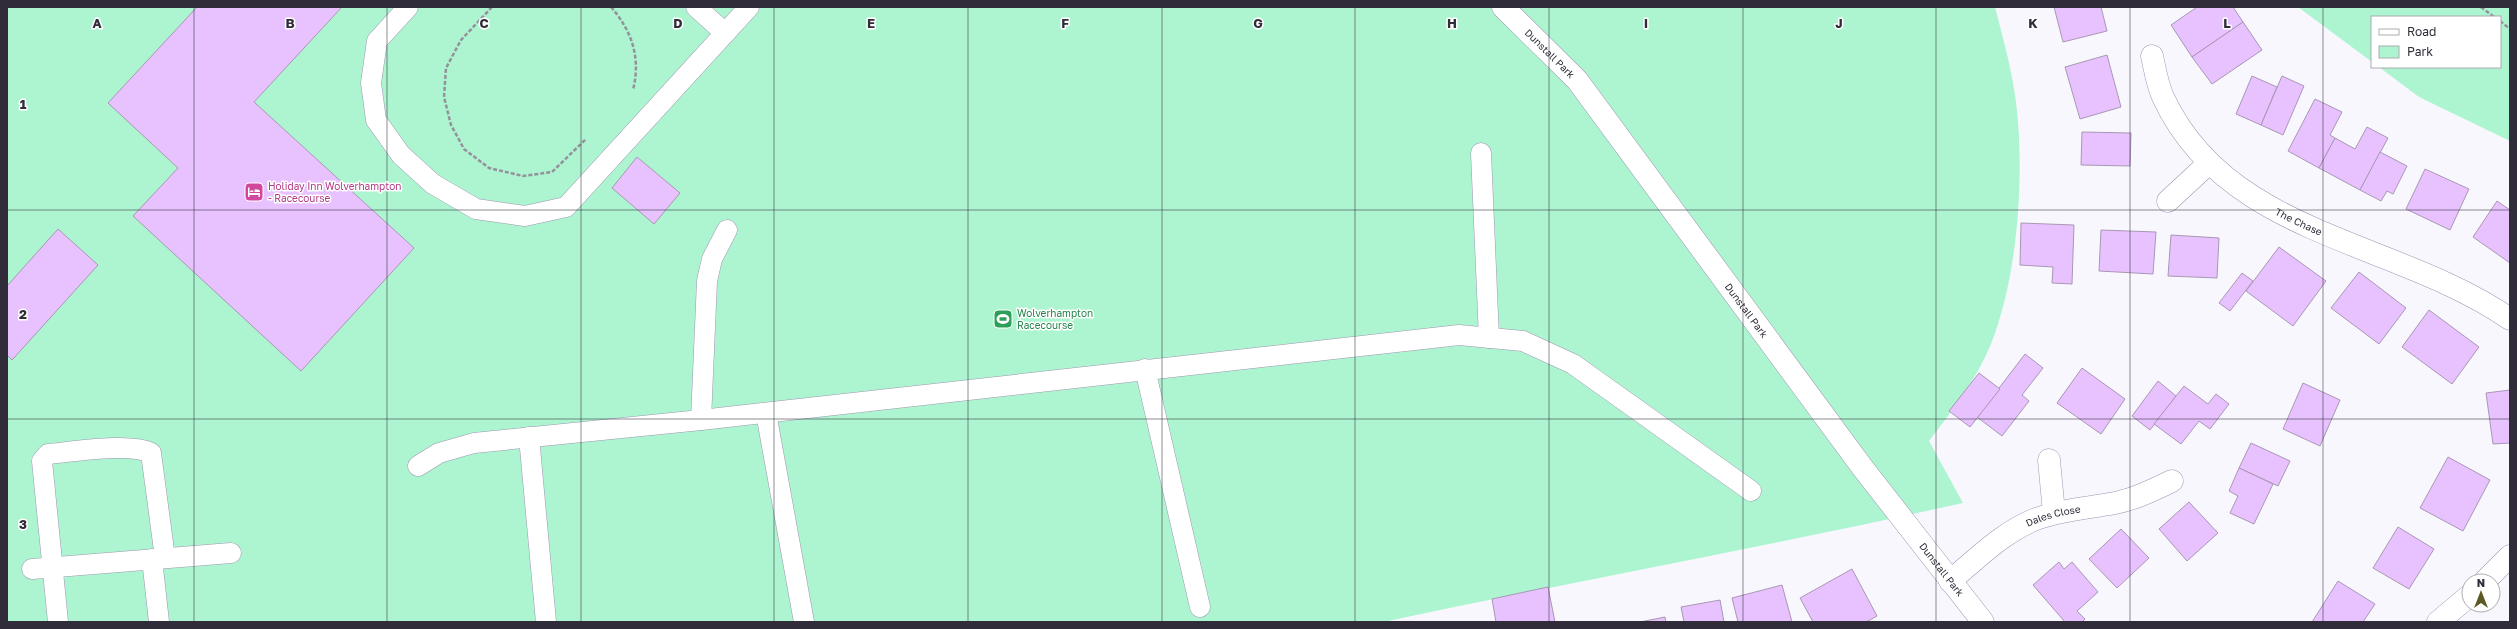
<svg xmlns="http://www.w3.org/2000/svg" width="2517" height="629" font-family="'Golos Text',sans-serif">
<rect width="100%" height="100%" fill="#f9f7fe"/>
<g fill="#adf5d0">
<path d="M7 7H1995C2003 38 2012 70 2016 102 2025 174 2018 276 1991 344 1976 380 1952 411 1929 441L1963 503C1770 546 1576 581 1383 622H7Z"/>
<path d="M2298 7H2510V141L2419 97 2379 67H2500V17H2372V62Z"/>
</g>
<g fill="#e7c2fe" stroke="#a997b4">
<path d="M197 7H342L254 102 414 248 301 371 133 216 178 168 108 103Z"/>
<path d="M2054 7H2101L2107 31 2063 42Z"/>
<path d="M2197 7H2233L2243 22 2192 57 2171 25Z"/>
<path d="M2243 22 2262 50 2212 84 2192 57Z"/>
<path d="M2107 55 2121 107 2080 119 2065 67Z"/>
<path d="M2252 76 2277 87 2261 125 2236 114Z"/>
<path d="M2282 76 2304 86 2283 135 2261 125Z"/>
<path d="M2315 99 2342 112 2330 135 2335 138 2319 168 2288 151Z"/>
<path d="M2367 127 2388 138 2360 190 2319 168 2335 138 2355 149Z"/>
<path d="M2082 132 2131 133 2130 166 2081 165Z"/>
<path d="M2380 152 2407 166 2393 194 2387 191 2381 201 2360 190Z"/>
<path d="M637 157 680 193 654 224 612 188Z"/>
<path d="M2425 169 2469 189 2450 230 2406 209Z"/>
<path d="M2497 201 2510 210V263L2473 237Z"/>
<path d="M2021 223 2074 225 2072 284 2052 283 2053 267 2020 265Z"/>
<path d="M58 229 98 265 12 360 7 355V286Z"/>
<path d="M2101 230 2156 232 2153 274 2099 271Z"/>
<path d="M2171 235 2219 238 2217 278 2168 276Z"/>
<path d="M2279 247 2326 281 2293 326 2246 291Z"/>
<path d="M2359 272 2406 308 2379 344 2331 308Z"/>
<path d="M2242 273 2253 281 2230 311 2219 303Z"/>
<path d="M2429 310 2479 347 2452 384 2402 347Z"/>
<path d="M2025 354 2043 368 2022 395 2029 401 2002 436 1977 417Z"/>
<path d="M2082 368 2125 399 2101 434 2057 403Z"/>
<path d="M1979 373 2000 389 1970 427 1949 411Z"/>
<path d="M2158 381 2176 396 2150 430 2132 416Z"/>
<path d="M2303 383 2340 400 2320 446 2283 429Z"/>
<path d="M2184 386 2208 404 2216 394 2229 404 2210 429 2199 421 2181 444 2154 424Z"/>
<path d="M2510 390V443L2493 444 2486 393Z"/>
<path d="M2251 443 2290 461 2278 486 2239 468Z"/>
<path d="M2448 457 2490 480 2463 531 2420 508Z"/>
<path d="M2239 468 2273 484 2254 524 2230 513 2238 496 2229 491Z"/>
<path d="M2189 502 2218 533 2187 561 2159 529Z"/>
<path d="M2398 527 2434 549 2409 589 2373 568Z"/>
<path d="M2121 529 2149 558 2117 588 2089 559Z"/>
<path d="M2059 562 2064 569 2072 562 2098 592 2077 611 2085 619 2082 622H2065L2033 585Z"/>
<path d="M1852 569 1877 616 1866 622H1813L1800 598Z"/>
<path d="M2338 581 2375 604 2363 622H2312Z"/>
<path d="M1782 585 1792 622H1738L1732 598Z"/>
<path d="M1548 587 1555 622H1496L1492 599Z"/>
<path d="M1720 600 1724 622H1684L1681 607Z"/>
<path d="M1665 617 1666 622H1640Z"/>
</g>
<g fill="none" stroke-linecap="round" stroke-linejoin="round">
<defs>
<g id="lane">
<path d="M408 7 377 41 371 83 376 120 401 155 433 184 476 209 525 216 566 207 749 7"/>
<path d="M696 7 725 33"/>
<path d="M1481 153 1489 338"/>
<path d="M1145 369 1200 607"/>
<path d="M766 413 804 622"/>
<path d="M701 420 707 281 712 259 727 230"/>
<path d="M529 437 546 622"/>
<path d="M418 466 439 453 474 443 701 420 1459 335 1523 341 1573 364 1751 491"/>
<path d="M152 559 159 622"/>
<path d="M32 569 231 553"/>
<path d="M58 622 42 461 48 454C72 452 131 442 151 453L165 558"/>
</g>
<g id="street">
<path id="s1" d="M1503 7 1577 80 1862 467 1908 526"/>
<path id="s2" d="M2152 56C2155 69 2157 84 2163 97 2227 236 2396 240 2510 319"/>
<path d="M2168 201 2209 163"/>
<path d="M2049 460 2054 513"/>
<path id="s3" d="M1950 581C1978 558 2005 530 2039 518 2064 509 2089 508 2115 503 2135 499 2153 490 2172 481"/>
<path d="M2485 581 2510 556"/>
<path d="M2438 622 2469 596"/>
</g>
<g id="secondary">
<path id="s4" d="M1908 526 1983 622"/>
</g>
</defs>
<use href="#lane" stroke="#9f95b3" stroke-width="21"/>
<use href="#street" stroke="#9f95b3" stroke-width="23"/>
<use href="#secondary" stroke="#9f95b3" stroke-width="23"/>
<g stroke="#94919b" stroke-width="2.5" stroke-dasharray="4 2" stroke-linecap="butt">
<path d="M492 7 461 40 446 68 444 97 451 125 464 149 489 168 523 176 552 172 586 139"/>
<path d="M611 7C632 31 641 58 633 90"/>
<path d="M2481 7 2494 17"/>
<path d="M2500 21 2510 29"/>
</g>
<use href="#lane" stroke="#fff" stroke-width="20"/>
<use href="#street" stroke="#fff" stroke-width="22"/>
<use href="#secondary" stroke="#fff" stroke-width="22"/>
</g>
<path fill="none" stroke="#302c39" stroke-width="1" stroke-opacity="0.55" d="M194 7V622M387 7V622M581 7V622M774 7V622M968 7V622M1162 7V622M1355 7V622M1549 7V622M1743 7V622M1936 7V622M2130 7V622M2323 7V622M7 210H2510M7 419H2510"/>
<defs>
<symbol id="hotel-square" viewBox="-11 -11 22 22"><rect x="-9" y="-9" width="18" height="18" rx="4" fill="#d1479c" stroke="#fff"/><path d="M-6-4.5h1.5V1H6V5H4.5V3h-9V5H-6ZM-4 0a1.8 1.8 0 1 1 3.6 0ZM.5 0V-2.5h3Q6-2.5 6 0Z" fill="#fff"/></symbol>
<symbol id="stadium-square" viewBox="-11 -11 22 22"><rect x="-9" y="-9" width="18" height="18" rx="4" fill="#2e9e5b" stroke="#fff"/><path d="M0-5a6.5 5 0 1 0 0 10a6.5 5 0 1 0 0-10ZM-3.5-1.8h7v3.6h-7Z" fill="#fff"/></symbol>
</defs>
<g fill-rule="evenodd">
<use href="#hotel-square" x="243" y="181" width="22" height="22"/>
<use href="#stadium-square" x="992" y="308" width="22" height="22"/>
</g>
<g text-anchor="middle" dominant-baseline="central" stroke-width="3" stroke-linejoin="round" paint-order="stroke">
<g font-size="10" fill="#302c39" stroke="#fff">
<text stroke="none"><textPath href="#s1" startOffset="66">Dunstall Park</textPath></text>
<text stroke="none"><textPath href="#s2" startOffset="231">The Chase</textPath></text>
<text stroke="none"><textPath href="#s1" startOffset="390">Dunstall Park</textPath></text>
<text stroke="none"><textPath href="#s3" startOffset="124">Dales Close</textPath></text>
<text stroke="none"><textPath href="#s4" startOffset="55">Dunstall Park</textPath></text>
</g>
<g font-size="10" fill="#b23c85" stroke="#fff" text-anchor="start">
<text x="268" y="186">Holiday Inn Wolverhampton<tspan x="268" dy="12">- Racecourse</tspan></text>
</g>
<g font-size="10" fill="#27864d" stroke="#fff" text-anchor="start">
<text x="1017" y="313">Wolverhampton<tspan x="1017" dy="12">Racecourse</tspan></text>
</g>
</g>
<g font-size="13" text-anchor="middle" font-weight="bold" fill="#302c39" stroke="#fff" stroke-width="3" stroke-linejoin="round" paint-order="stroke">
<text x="97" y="28">A</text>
<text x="290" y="28">B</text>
<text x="484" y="28">C</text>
<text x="678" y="28">D</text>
<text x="871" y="28">E</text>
<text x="1065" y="28">F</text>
<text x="1258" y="28">G</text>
<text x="1452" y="28">H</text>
<text x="1646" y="28">I</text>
<text x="1839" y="28">J</text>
<text x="2033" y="28">K</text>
<text x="2227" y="28">L</text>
<text x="23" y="109">1</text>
<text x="23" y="319">2</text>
<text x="23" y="529">3</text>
</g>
<rect width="2517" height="629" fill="none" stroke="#302c39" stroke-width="16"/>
<rect x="2371" y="16" width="130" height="52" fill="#ffffff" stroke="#acabb0"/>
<rect x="2379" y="29" width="20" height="6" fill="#ffffff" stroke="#acabb0"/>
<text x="2407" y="36" font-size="12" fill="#302c39">Road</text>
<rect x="2379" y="46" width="20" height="12" fill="#adf5d0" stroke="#acabb0"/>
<text x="2407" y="56" font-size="12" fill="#302c39">Park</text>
<g transform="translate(2481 593)"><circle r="19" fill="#ffffff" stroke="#acabb0"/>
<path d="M0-3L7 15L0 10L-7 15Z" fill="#5d5925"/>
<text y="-6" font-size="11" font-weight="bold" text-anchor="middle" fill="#302c39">N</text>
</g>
</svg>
